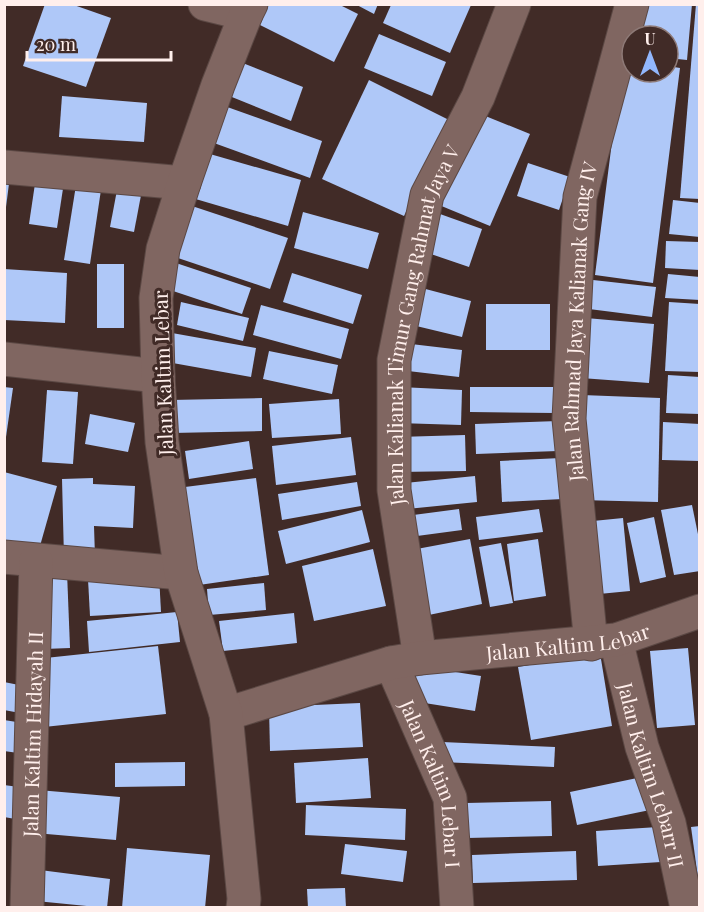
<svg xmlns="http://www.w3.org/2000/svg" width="704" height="912" font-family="'Playfair Display',serif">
<rect width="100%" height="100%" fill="#412b27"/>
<g fill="#afc8f8">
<path d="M45 4H71L111 18 86 87 23 66Z"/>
<path d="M255 4H338L358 14 334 62 248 19Z"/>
<path d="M355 4H378L374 14Z"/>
<path d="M638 4H692L687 60 668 58V36H635Z"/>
<path d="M696 4H700V199L680 198Z"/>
<path d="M391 5H471L450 53 383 23Z"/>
<path d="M379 34 446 62 432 96 364 68Z"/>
<path d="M230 58 303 87 291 121 217 91Z"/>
<path d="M632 61V72H668V66L680 68 653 283 595 275 614 126Z"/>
<path d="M369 80 449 120 404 216 322 179Z"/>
<path d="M62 96 147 103 144 142 59 137Z"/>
<path d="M216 103 322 141 310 178 203 139Z"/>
<path d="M478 113 530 134 490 226 439 205Z"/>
<path d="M196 150 301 180 288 226 182 195Z"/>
<path d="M528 163 570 177 559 210 517 196Z"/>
<path d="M4 175 10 176 6 207H4Z"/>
<path d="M36 177 64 182 57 228 29 224Z"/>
<path d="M77 179 102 183 90 264 64 260Z"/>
<path d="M118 185 142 190 134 232 110 227Z"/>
<path d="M673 200 700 203V237L669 234Z"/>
<path d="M189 205 288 238 270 289 172 256Z"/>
<path d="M303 212 379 233 368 269 294 248Z"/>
<path d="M440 214 482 229 469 267 425 252Z"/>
<path d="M666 241 700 242V270L665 268Z"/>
<path d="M173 262 251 288 242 314 164 288Z"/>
<rect x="97" y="264" width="27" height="64"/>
<path d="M4 269 67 273 65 323 4 320Z"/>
<path d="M292 273 362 295 353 324 283 302Z"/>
<path d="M668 274 700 277V300L665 298Z"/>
<path d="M593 280 656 287 652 317 589 309Z"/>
<path d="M418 287 471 301 462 337 408 324Z"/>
<path d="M181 302 249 318 243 341 177 325Z"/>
<path d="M669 302 700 304V372L665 371Z"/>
<rect x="486" y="304" width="64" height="46"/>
<path d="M261 305 349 329 341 359 253 335Z"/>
<path d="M586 318 654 324 649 383 581 378Z"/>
<path d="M172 333 256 348 251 377 167 362Z"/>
<path d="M411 344 462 350 459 377 408 371Z"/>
<path d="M269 351 338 365 332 394 263 379Z"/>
<path d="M668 375 700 377V414L666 413Z"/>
<path d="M4 387 13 388 6 437H4Z"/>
<path d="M400 387 462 390 461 425 398 423Z"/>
<path d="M470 387H555V413L470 412Z"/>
<path d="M47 390 78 392 73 464 42 462Z"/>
<path d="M582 395 660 398 658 502 580 500Z"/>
<path d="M262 398V431L172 433 171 400Z"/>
<path d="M339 399 341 434 272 438 269 404Z"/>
<path d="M90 414 135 423 128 452 85 444Z"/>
<path d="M558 421V451L476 454 475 424Z"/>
<path d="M663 422 700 424V461L662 460Z"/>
<path d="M465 435 466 471 398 472V437Z"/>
<path d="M351 437 356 475 276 485 272 446Z"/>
<path d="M249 441 253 469 189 479 185 451Z"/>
<path d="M561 458 563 499 502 502 500 461Z"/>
<path d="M4 472 57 486 36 560 4 552Z"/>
<path d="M475 476 477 502 407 509 405 483Z"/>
<path d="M93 478V484L135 486 133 528 94 526 95 557 64 558 62 479Z"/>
<path d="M256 478 269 575 199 585 185 487Z"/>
<path d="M357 482 361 506 282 520 278 494Z"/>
<path d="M692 505 700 544V571L674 575 661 510Z"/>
<path d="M459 509 462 530 402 538 398 517Z"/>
<path d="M539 509 543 532 479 540 476 517Z"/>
<path d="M362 510 370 542 286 564 278 531Z"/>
<path d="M654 517 666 577 640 583 627 523Z"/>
<path d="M623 518 630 591 599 594 593 521Z"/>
<path d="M470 539 482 604 419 617 406 551Z"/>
<path d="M538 539 546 596 514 601 507 544Z"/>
<path d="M501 543 513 603 490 607 479 547Z"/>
<path d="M373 549 386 606 314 621 302 566Z"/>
<path d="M67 572 70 648 44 649 41 574Z"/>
<path d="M159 575 161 612 90 616 88 579Z"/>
<path d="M264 583 266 610 209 615 207 589Z"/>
<path d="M177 612 180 642 89 652 87 621Z"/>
<path d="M294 613 297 643 223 651 219 621Z"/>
<path d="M158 646 166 714 44 727 36 659Z"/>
<path d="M688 648 695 725 657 728 650 651Z"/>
<path d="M600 653 612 726 531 740 518 667Z"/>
<path d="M417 666 481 676 475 711 412 701Z"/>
<path d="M4 682 24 686 20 713 4 710Z"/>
<path d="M360 703 363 747 270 751 269 707Z"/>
<path d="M4 720 23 723 18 753 4 751Z"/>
<path d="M442 742 555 747 554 767 441 762Z"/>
<path d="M368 758 371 798 296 803 294 763Z"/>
<path d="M185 762V786L115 787V763Z"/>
<path d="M642 777 650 810 577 825 570 792Z"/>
<path d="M4 785 26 788 21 820 4 817Z"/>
<path d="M38 790 120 797 116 840 35 833Z"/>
<path d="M551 801 552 836 467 838 466 803Z"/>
<path d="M306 805 406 809 405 840 305 835Z"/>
<path d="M700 826V878H698L691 827Z"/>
<path d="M658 827 661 862 598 866 596 831Z"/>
<path d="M345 844 407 851 403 882 341 874Z"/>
<path d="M127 848 210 855 205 908H122Z"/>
<path d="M576 851 577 880 473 883 472 855Z"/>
<path d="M40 870 110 879 107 908 36 901Z"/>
<path d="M345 888 346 908H308L307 889Z"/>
</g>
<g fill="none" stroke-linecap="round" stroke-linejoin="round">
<defs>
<g id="minor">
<path d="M205 4 246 14"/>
<path d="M4 167 184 183"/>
<path d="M4 359 158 376"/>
<path d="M4 557 181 573"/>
<path id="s1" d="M616 640 642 747 669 823 687 908"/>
<path id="s2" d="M591 644 569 419 580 197 632 4"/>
<path id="s3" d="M420 658 394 490V360L427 195 478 97 514 4"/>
<path id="s4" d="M391 663 450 798 457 908"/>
<path id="s5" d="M226 714 391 663 420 658 616 640 700 611"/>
<path id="s6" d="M27 908 36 561"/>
<path d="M243 908 244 899 226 714 181 573 162 442 158 376 156 298 163 249 184 183 218 85 246 14 251 4"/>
</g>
</defs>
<use href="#minor" stroke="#5b4844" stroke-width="35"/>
<use href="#minor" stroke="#806661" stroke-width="33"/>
</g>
<g text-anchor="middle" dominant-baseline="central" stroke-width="6" stroke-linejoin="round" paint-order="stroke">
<g font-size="20" fill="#ffefec" stroke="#412b27">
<text stroke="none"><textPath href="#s2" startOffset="324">Jalan Rahmad Jaya Kalianak Gang IV</textPath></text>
<text stroke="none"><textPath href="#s3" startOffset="339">Jalan Kalianak Timur Gang Rahmat Jaya V</textPath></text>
<text transform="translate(162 373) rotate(-92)">Jalan Kaltim Lebar</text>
<text stroke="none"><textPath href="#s5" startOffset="351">Jalan Kaltim Lebar</textPath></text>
<text stroke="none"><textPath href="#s6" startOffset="174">Jalan Kaltim Hidayah II</textPath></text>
<text stroke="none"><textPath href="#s1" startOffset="140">Jalan Kaltim Lebarr II</textPath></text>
<text stroke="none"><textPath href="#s4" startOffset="129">Jalan Kaltim Lebar I</textPath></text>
</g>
</g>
<rect width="704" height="912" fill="none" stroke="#ffefec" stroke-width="12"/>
<g transform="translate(650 54)"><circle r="28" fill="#412b27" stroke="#8d7976" stroke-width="1.5"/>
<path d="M0-4.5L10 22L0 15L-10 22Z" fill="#92b7fd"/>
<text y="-9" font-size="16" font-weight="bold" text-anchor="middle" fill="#ffefec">U</text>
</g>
<path d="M27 51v9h144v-9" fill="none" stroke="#ffefec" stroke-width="3"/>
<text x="36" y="51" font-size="18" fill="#ffefec" stroke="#412b27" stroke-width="4.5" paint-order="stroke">20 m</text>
</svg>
